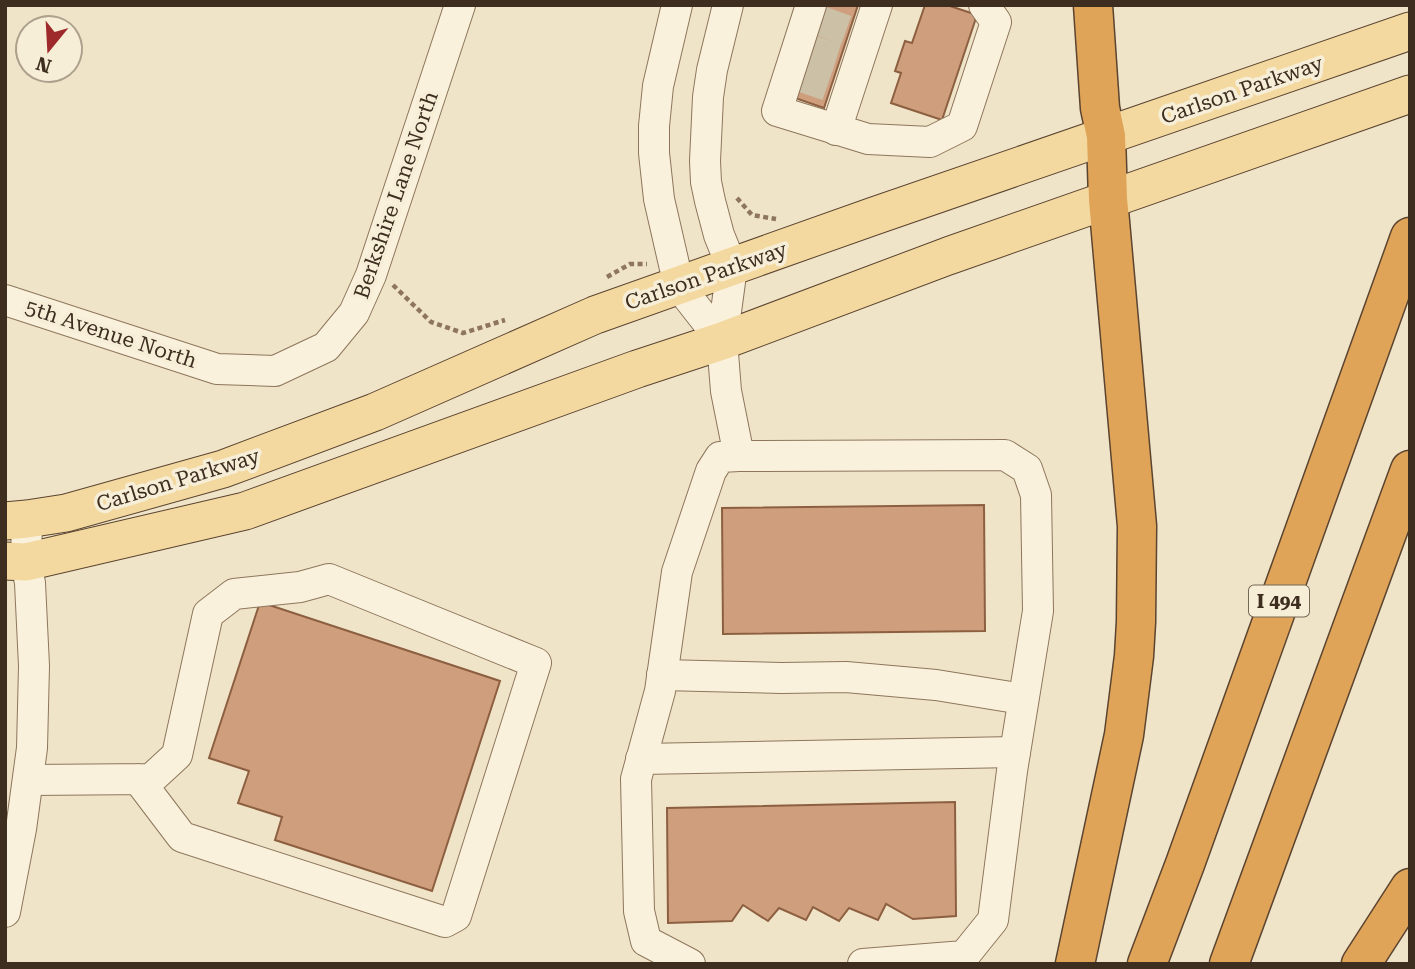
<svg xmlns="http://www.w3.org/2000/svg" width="1415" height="969" font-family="'Roboto Serif',serif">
<rect width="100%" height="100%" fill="#f0e4c8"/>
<g fill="#cf9f7d" stroke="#8d5f41" stroke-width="2">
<path d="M823 5H858L824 108 792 97Z"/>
<path d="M925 5H947L977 15 942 120 891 103 901 73 895 71 905 41 912 43Z"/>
<path d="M984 505 985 631 723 634 722 508Z"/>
<path d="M260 602 500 681 432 891 275 840 282 817 238 803 249 771 209 758Z"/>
<path d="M955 802 956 916 913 919 886 904 878 920 849 908 839 921 813 907 806 920 779 908 768 921 743 905 732 921 668 923 667 808Z"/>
</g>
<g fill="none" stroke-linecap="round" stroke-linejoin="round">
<g stroke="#ccc0a6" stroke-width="30" stroke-dasharray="30 15" stroke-linecap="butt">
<path d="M818 20 849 31"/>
<path d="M808 49 840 59"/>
<path d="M799 76 831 87"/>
</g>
<defs>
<g id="minor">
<path d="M677 5 658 86 654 126V153L659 199 679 286 722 341"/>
<path d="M728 5 712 70 708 97 705 161 706 182 710 201 719 235 732 267 722 341 726 391 739 456"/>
<path d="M811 5 777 111 868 139 930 142 962 126 996 22 984 5"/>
<path d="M836 130 877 5"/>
<path d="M5 300 217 369 275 371 326 347 354 313 371 275 460 5"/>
<path d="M662 675 782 678 846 677 936 685 1023 699"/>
<path d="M641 759 1015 752"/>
<path d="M28 780 151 779 177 755 208 614 234 594 300 587 329 579 536 663 456 916 445 922 182 837 138 779"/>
<path d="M5 912 21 829 32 748 34 666 30 583 26 562 27 519"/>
<path d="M690 964 646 941 639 911 636 779 660 691 677 572 711 471 720 457 739 456 1005 455 1027 469 1036 495 1038 611 1012 771 993 920 964 956 863 964"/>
</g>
<g id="major">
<path d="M5 521 27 519 66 513 223 469 375 412 595 315 874 216 1410 31"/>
<path d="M5 561 26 562 245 511 637 369 722 341 948 256 1410 94"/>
</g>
<g id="highway">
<path d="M1075 964 1124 735 1134 656 1136 622 1137 526 1108 199 1106 136 1100 108 1093 5"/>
<path d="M1147 964 1185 864 1410 237"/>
<path d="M1229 964 1410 470"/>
<path d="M1361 964 1410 888"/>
</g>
</defs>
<use href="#minor" stroke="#8d765c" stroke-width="32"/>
<use href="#major" stroke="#5b4430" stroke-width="39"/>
<use href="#highway" stroke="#5b4430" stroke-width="41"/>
<g stroke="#8d765c" stroke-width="4.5" stroke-dasharray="5 3.5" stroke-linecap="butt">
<path d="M737 198 752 215 776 219"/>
<path d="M607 277 630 264H647"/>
<path d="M393 285 431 322 463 333 505 320"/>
</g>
<use href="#minor" stroke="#faf1dc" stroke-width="30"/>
<use href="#major" stroke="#f3d9a0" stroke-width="37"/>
<use href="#highway" stroke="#e0a458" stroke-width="38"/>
</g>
<g text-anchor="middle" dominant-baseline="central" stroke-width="7" stroke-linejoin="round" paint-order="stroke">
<rect fill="#f7eed8" stroke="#756857" stroke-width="2" x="1249" y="585.5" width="60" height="31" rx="5"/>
<g font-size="19" font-weight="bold" fill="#3d2e20">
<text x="1279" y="601">I 494</text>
</g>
<g font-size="21" fill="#3d2e20" stroke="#f7eed8">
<text transform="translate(1242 90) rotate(-19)">Carlson Parkway</text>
<text transform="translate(396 195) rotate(-71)">Berkshire Lane North</text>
<text transform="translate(706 276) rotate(-19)">Carlson Parkway</text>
<text transform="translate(111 334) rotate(18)">5th Avenue North</text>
<text transform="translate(178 480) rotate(-17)">Carlson Parkway</text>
</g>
</g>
<rect width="1415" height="969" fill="none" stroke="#3d2e20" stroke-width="14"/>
<g transform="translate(49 49) rotate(198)"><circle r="33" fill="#f7eed8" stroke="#ada18e" stroke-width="2"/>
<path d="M0-5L12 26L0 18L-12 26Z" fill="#9e2a2b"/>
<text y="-10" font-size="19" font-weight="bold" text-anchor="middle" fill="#3d2e20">N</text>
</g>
</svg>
